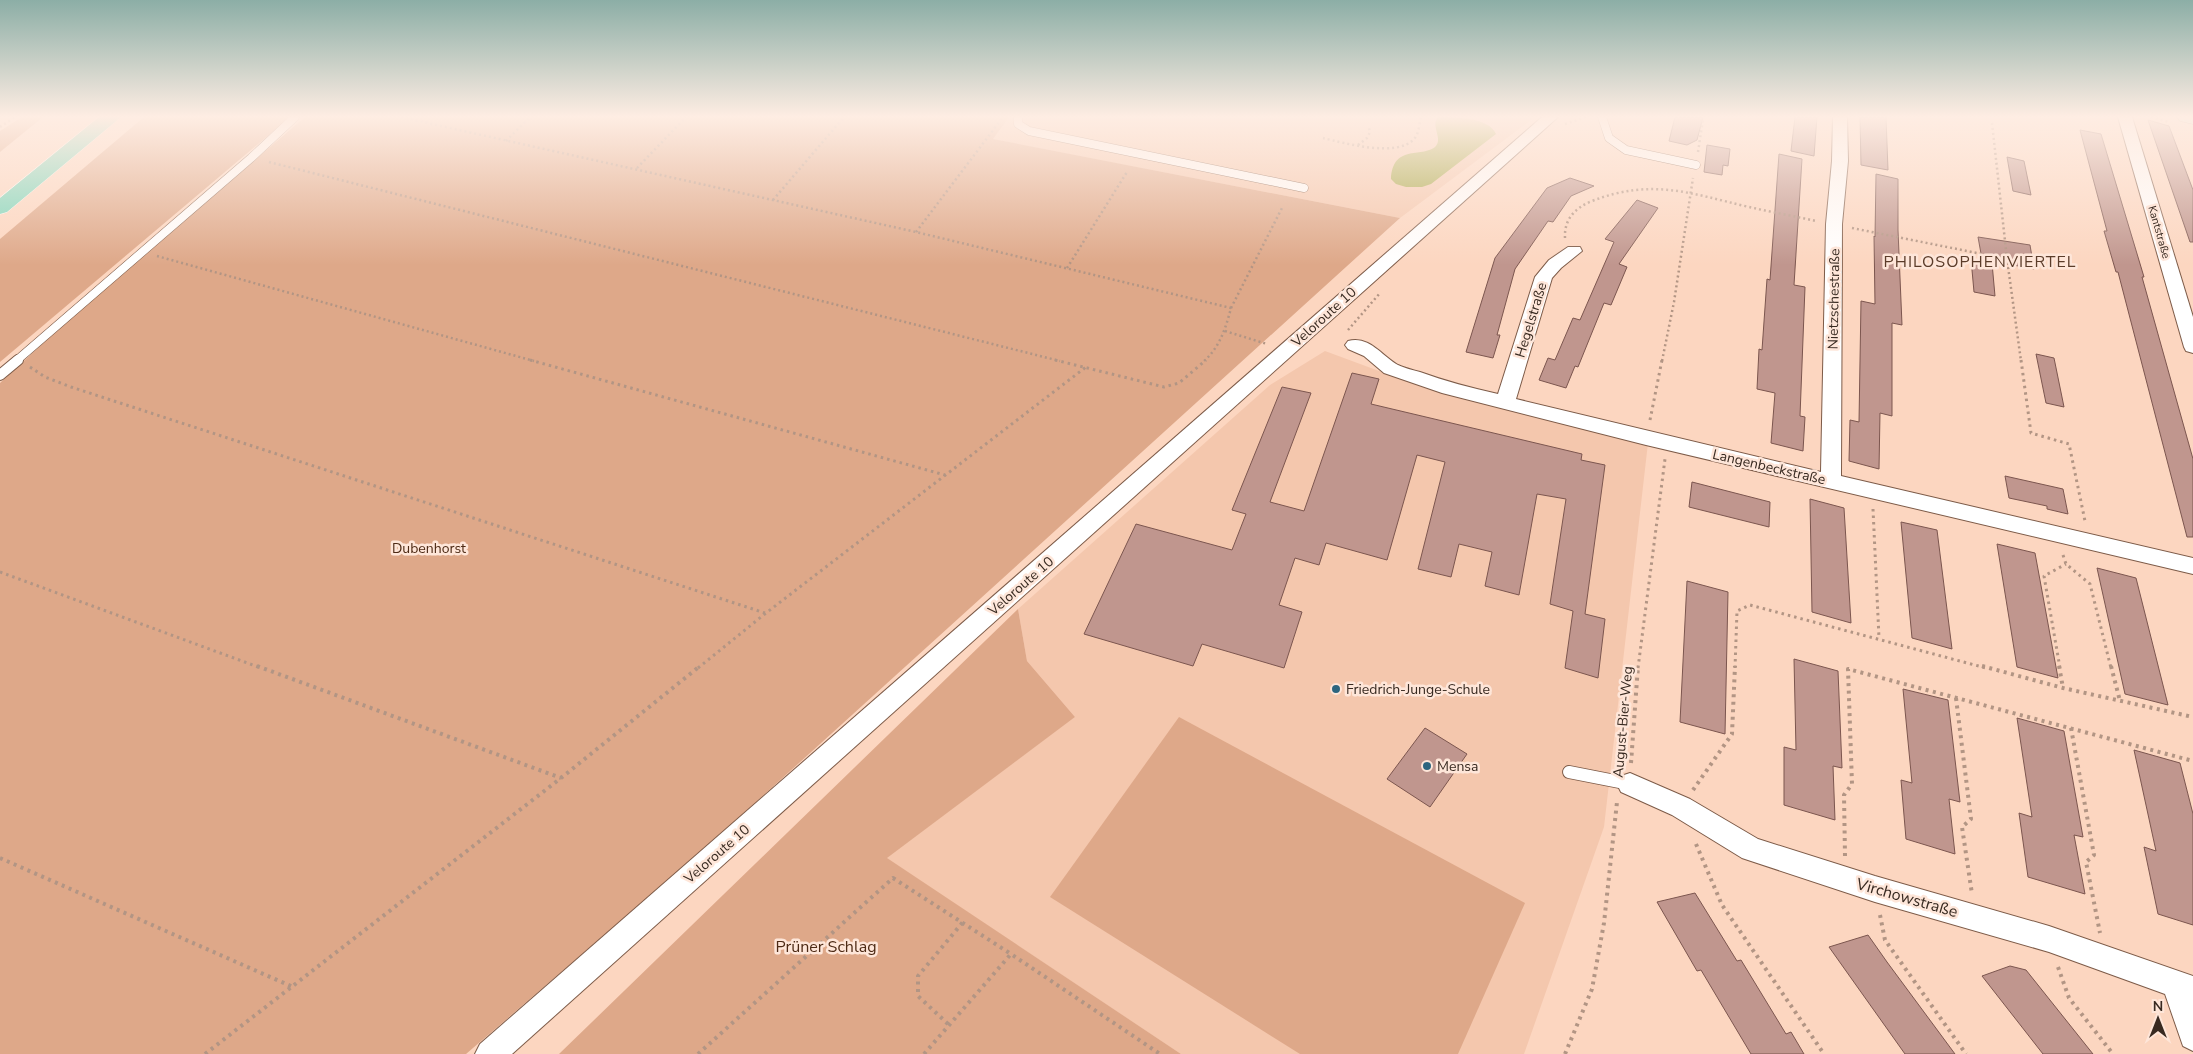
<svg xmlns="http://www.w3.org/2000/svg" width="2193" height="1054" font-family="'Nunito Sans',sans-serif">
<rect width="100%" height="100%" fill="#fcd6c0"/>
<g fill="#f4c7ad">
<path d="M1009 117H1535L1400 218 992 139Z"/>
<path d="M1325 351 1425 388 1648 443 1604 827 1524 1054H1181L886 858 1075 717 1027 661 1018 609 1270 385Z"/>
</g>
<g fill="#dea889">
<path d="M22 117H43L0 152V131Z"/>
<path d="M144 117H290L0 362V239Z"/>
<path d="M305 117H1009L993 139 1400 218 702 851 466 1054H0V383L67 321Z"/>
<path d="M1018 609 1027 661 1075 717 887 858 1181 1054H559Z"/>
<path d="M1179 717 1525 903 1458 1054H1300L1050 897Z"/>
</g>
<path fill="#a3a643" d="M1438 117C1454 117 1489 117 1496 134L1431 184 1422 187H1406L1396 184 1391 179C1393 144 1421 158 1435 147 1444 139 1430 126 1438 117Z"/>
<g fill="#c0968e" stroke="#7c564f">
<path d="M1675 117H1703L1697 140 1687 145 1669 141Z"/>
<path d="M1795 117H1817L1814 156 1791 151Z"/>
<path d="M1860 117H1886L1888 170 1861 165Z"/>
<path d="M2148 120 2169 126 2193 190V242H2190Z"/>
<path d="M2080 130 2101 134 2144 277H2142L2193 459V537H2187L2118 272H2116L2104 231H2107Z"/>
<path d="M1707 145 1730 149 1728 166 1723 165 1722 175 1704 172Z"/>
<path d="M1779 154 1802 159 1794 285 1805 287 1800 416 1805 417 1803 451 1771 443 1775 393 1757 389 1759 349 1762 350 1767 279 1770 280Z"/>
<path d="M2007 157 2024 161 2031 195 2013 191Z"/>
<path d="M1876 174 1898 179V230L1902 325 1892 323V416L1880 413 1879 469 1849 461 1850 420 1859 422 1861 301 1875 304 1874 236 1875 237Z"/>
<path d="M1570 178 1594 186 1571 196 1553 222 1548 221 1515 269 1497 335H1500L1493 358 1466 352 1495 258 1547 188Z"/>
<path d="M1637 200 1658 208 1619 264 1627 267 1611 305 1604 303 1578 367 1575 366 1566 388 1539 380 1548 358 1555 360 1573 318 1580 320 1614 242 1605 239Z"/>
<path d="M1978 237 2030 245 2034 269 1982 259Z"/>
<path d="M1971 259 1992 263 1995 296 1974 292Z"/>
<path d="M2036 354 2054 358 2064 407 2046 403Z"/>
<path d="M1352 373 1379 379 1371 404 1582 454 1581 460 1605 465 1585 614 1605 619 1598 678 1565 668 1573 611 1550 604 1566 499 1537 494 1519 595 1485 586 1492 552 1459 544 1451 577 1418 569 1445 462 1417 455 1387 560 1326 543 1319 565 1295 558 1279 605 1302 612 1284 668 1202 644 1193 666 1084 634 1136 524 1232 550 1246 514 1232 510 1282 387 1311 393 1270 502 1304 511Z"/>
<path d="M2005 476 2063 489 2068 514 2047 509V506L2009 498Z"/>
<path d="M1692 482 1770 502 1769 527 1689 507Z"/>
<path d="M1810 499 1844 508 1851 623 1812 612Z"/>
<path d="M1901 522 1937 530 1952 649 1912 638Z"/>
<path d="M1997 544 2035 553 2058 678 2017 667Z"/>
<path d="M2097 568 2136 578 2168 705 2125 694Z"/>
<path d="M1687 581 1728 592 1725 734 1680 722Z"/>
<path d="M1794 659 1838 671 1842 768 1833 766 1835 820 1784 805V747L1796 750Z"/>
<path d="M1903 689 1948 700 1960 802 1949 799 1955 854 1906 839 1901 780 1912 783Z"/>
<path d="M2017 718 2064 731 2083 837 2074 835 2085 894 2028 877 2019 813 2032 817Z"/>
<path d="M1425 728 1467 754 1430 807 1387 779Z"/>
<path d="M2134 750 2180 763 2193 814V925L2158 914 2144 847 2156 851Z"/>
<path d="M1695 893 1737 961 1741 960 1786 1034 1791 1032 1804 1054H1751L1701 970 1697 971 1657 902Z"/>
<path d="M1868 935 1887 962 1955 1054H1905L1829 947Z"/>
<path d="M2010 966 2026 970 2093 1054H2043L1982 976Z"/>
</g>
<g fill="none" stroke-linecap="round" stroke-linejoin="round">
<defs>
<g id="service-far2">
<path d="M1018 117V124L1029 131 1304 188"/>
<path d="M1602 117 1609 138 1626 150 1696 165"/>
<path d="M16 361 251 158 295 117"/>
</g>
<path id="service-far1" d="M0 375 18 360"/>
<path id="service" d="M1569 772 1630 784"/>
<g id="minor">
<path d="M1542 117H1558L512 1054H475L480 1044Z"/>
<path d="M1833 117H1847L1848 161 1842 224 1841 476 2193 558V574L1646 445 1442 393 1384 373 1364 356 1348 349 1345 345 1348 341C1369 335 1382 356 1398 365 1404 368 1413 370 1420 372 1445 381 1471 388 1498 394L1535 277 1549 260 1568 247H1580L1582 251 1561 268 1552 278 1516 399 1821 472 1826 224 1832 161Z"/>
<path d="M2118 117H2132L2193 317V353L2186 351 2184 347Z"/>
<path d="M1630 773 1690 799 1758 839 1875 876 2049 926 2193 976V1051L2183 1046 2165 994 2049 952 1875 902 1751 861 1742 858 1672 815 1621 792 1617 784 1621 776Z"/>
</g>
<path id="secondary" d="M2177 117H2193V124L2180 121Z"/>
<path id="trunk" d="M99 117H121L7 212 0 214V198Z"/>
</defs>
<use href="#service-far2" stroke="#7d5b48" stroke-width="9"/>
<use href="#service-far1" stroke="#7d5b48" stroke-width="12"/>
<use href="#service" stroke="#7d5b48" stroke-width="14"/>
<use href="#minor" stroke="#7d5b48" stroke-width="2"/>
<use href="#secondary" stroke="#7d5b48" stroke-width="1"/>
<use href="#trunk" stroke="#fff" stroke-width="1"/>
<g stroke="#b29584" stroke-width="2.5" stroke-dasharray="2 3" stroke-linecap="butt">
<path d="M401 117 916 232 1231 308C1226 327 1220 347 1204 361"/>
<path d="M2151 117 2169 122"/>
<path d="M1992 123 2007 259 2021 361"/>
<path d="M1565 124 1586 117"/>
<path d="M0 127 15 117"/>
<path d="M1323 138C1344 143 1397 158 1414 139 1419 134 1419 124 1421 117"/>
<path d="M506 141 530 117"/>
<path d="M1358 145 1367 138 1370 132 1369 128"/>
<path d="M1698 152 1703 119"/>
<path d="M269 162 1060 361"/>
<path d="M637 168 686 117"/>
<path d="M773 200 844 117"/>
<path d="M1852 228 2007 259"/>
<path d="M916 232 1003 117"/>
<path d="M1565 238C1564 219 1575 208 1592 201 1652 178 1689 193 1749 207 1771 212 1794 216 1816 221"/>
<path d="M157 256 534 361"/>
<path d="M1067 268 1127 172"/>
<path d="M1231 308 1283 206"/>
<path d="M1348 330 1380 293"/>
<path d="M1225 331 1267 344"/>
<path d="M1662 361 1674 302 1693 178"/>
</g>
<g stroke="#b29584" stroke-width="3" stroke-dasharray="2.5 4" stroke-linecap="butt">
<path d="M530 360 945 475"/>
<path d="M1055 360 1164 387 1179 383 1206 360"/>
<path d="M2021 360 2031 433 2069 444 2085 521"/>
<path d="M30 367 45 377 71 387 765 613"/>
<path d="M1650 420 1662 360"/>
<path d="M1873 509 1879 638"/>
<path d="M2063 555 2066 564 2090 584 2111 668"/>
<path d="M0 572 261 668"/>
<path d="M698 668 766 613 1086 367"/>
<path d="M1638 668 1665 459"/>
<path d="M1735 668 1737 611 1750 605 1986 668"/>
<path d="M2060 668 2044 576 2066 564"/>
</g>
<g stroke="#b29584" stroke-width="4" stroke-dasharray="3 4.5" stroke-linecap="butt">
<path d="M257 666 561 778"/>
<path d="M1982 666 2063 688 2193 717"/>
<path d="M2059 666 2063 688"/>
<path d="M2111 666 2120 701"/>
<path d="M1956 698 1971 819 1962 827 1972 894"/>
<path d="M2071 728 2094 855 2086 862 2100 933"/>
<path d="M1631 763 1638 666"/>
<path d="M1693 790 1732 734 1735 666"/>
<path d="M1696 844 1722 905 1824 1054"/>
<path d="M1845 856 1844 795 1852 784 1848 669 2193 761"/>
<path d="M0 858 293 987"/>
<path d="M1880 915 1885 940 1966 1054"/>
<path d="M2058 967 2069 998 2113 1054"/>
<path d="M948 1024 918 996V976L963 922"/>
<path d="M205 1054 561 778 700 666"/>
<path d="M698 1054 893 878 1011 954"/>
<path d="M924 1054 1011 954 1160 1054"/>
<path d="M1565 1054 1592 989 1604 923 1617 802"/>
</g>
<use href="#service-far2" stroke="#fff" stroke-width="8"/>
<use href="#service-far1" stroke="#fff" stroke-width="10"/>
<use href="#service" stroke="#fff" stroke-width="12"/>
<use href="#minor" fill="#fff" fill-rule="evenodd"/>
<use href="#secondary" fill="#ceefe6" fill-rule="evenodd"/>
<use href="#trunk" fill="#7cd6bb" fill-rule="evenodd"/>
</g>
<linearGradient id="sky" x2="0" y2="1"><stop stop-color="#8caea6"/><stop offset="0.44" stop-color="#feede3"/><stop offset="1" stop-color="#feede3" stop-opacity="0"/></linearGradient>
<rect width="2193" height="265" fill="url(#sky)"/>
<g fill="#2d657f" stroke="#fee6d9" stroke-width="2">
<circle cx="1336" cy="689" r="5"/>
<circle cx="1427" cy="766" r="5"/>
</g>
<g text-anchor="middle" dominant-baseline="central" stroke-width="5" stroke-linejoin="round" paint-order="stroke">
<g font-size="11" fill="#382a21" stroke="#fee6d9">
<text transform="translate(2159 232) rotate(74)">Kantstraße</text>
</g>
<g font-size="14" fill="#382a21" stroke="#fee6d9">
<text transform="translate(1834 299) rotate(-89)">Nietzschestraße</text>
<text transform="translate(1324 317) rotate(-42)">Veloroute 10</text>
<text transform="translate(1531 320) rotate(-73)">Hegelstraße</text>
<text transform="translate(1769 467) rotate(13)">Langenbeckstraße</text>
<text transform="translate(1021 586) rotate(-41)">Veloroute 10</text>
<text transform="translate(1623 722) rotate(-85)">August-Bier-Weg</text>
<text transform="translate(717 854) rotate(-41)">Veloroute 10</text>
</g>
<g font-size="14" fill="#4d2a15" stroke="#fee6d9">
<text x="429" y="548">Dubenhorst</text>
</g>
<g font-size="14" fill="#382a21" stroke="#fee6d9" text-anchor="start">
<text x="1346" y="689">Friedrich-Junge-Schule</text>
<text x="1437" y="766">Mensa</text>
</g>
<g font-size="16" letter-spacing="1" fill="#5b3c2a" stroke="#fee6d9">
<text x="1980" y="262">PHILOSOPHENVIERTEL</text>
</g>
<g font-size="16" fill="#382a21" stroke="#fee6d9">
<text transform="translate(1907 898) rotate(16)">Virchowstraße</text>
</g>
<g font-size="16" fill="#4d2a15" stroke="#fee6d9">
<text x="826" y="947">Prüner Schlag</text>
</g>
</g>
<g transform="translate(2158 1019)" stroke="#fee6d9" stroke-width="4" paint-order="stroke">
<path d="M0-4L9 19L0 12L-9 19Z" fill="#382a21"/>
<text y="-8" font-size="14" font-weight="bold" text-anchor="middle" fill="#382a21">N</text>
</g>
</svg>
